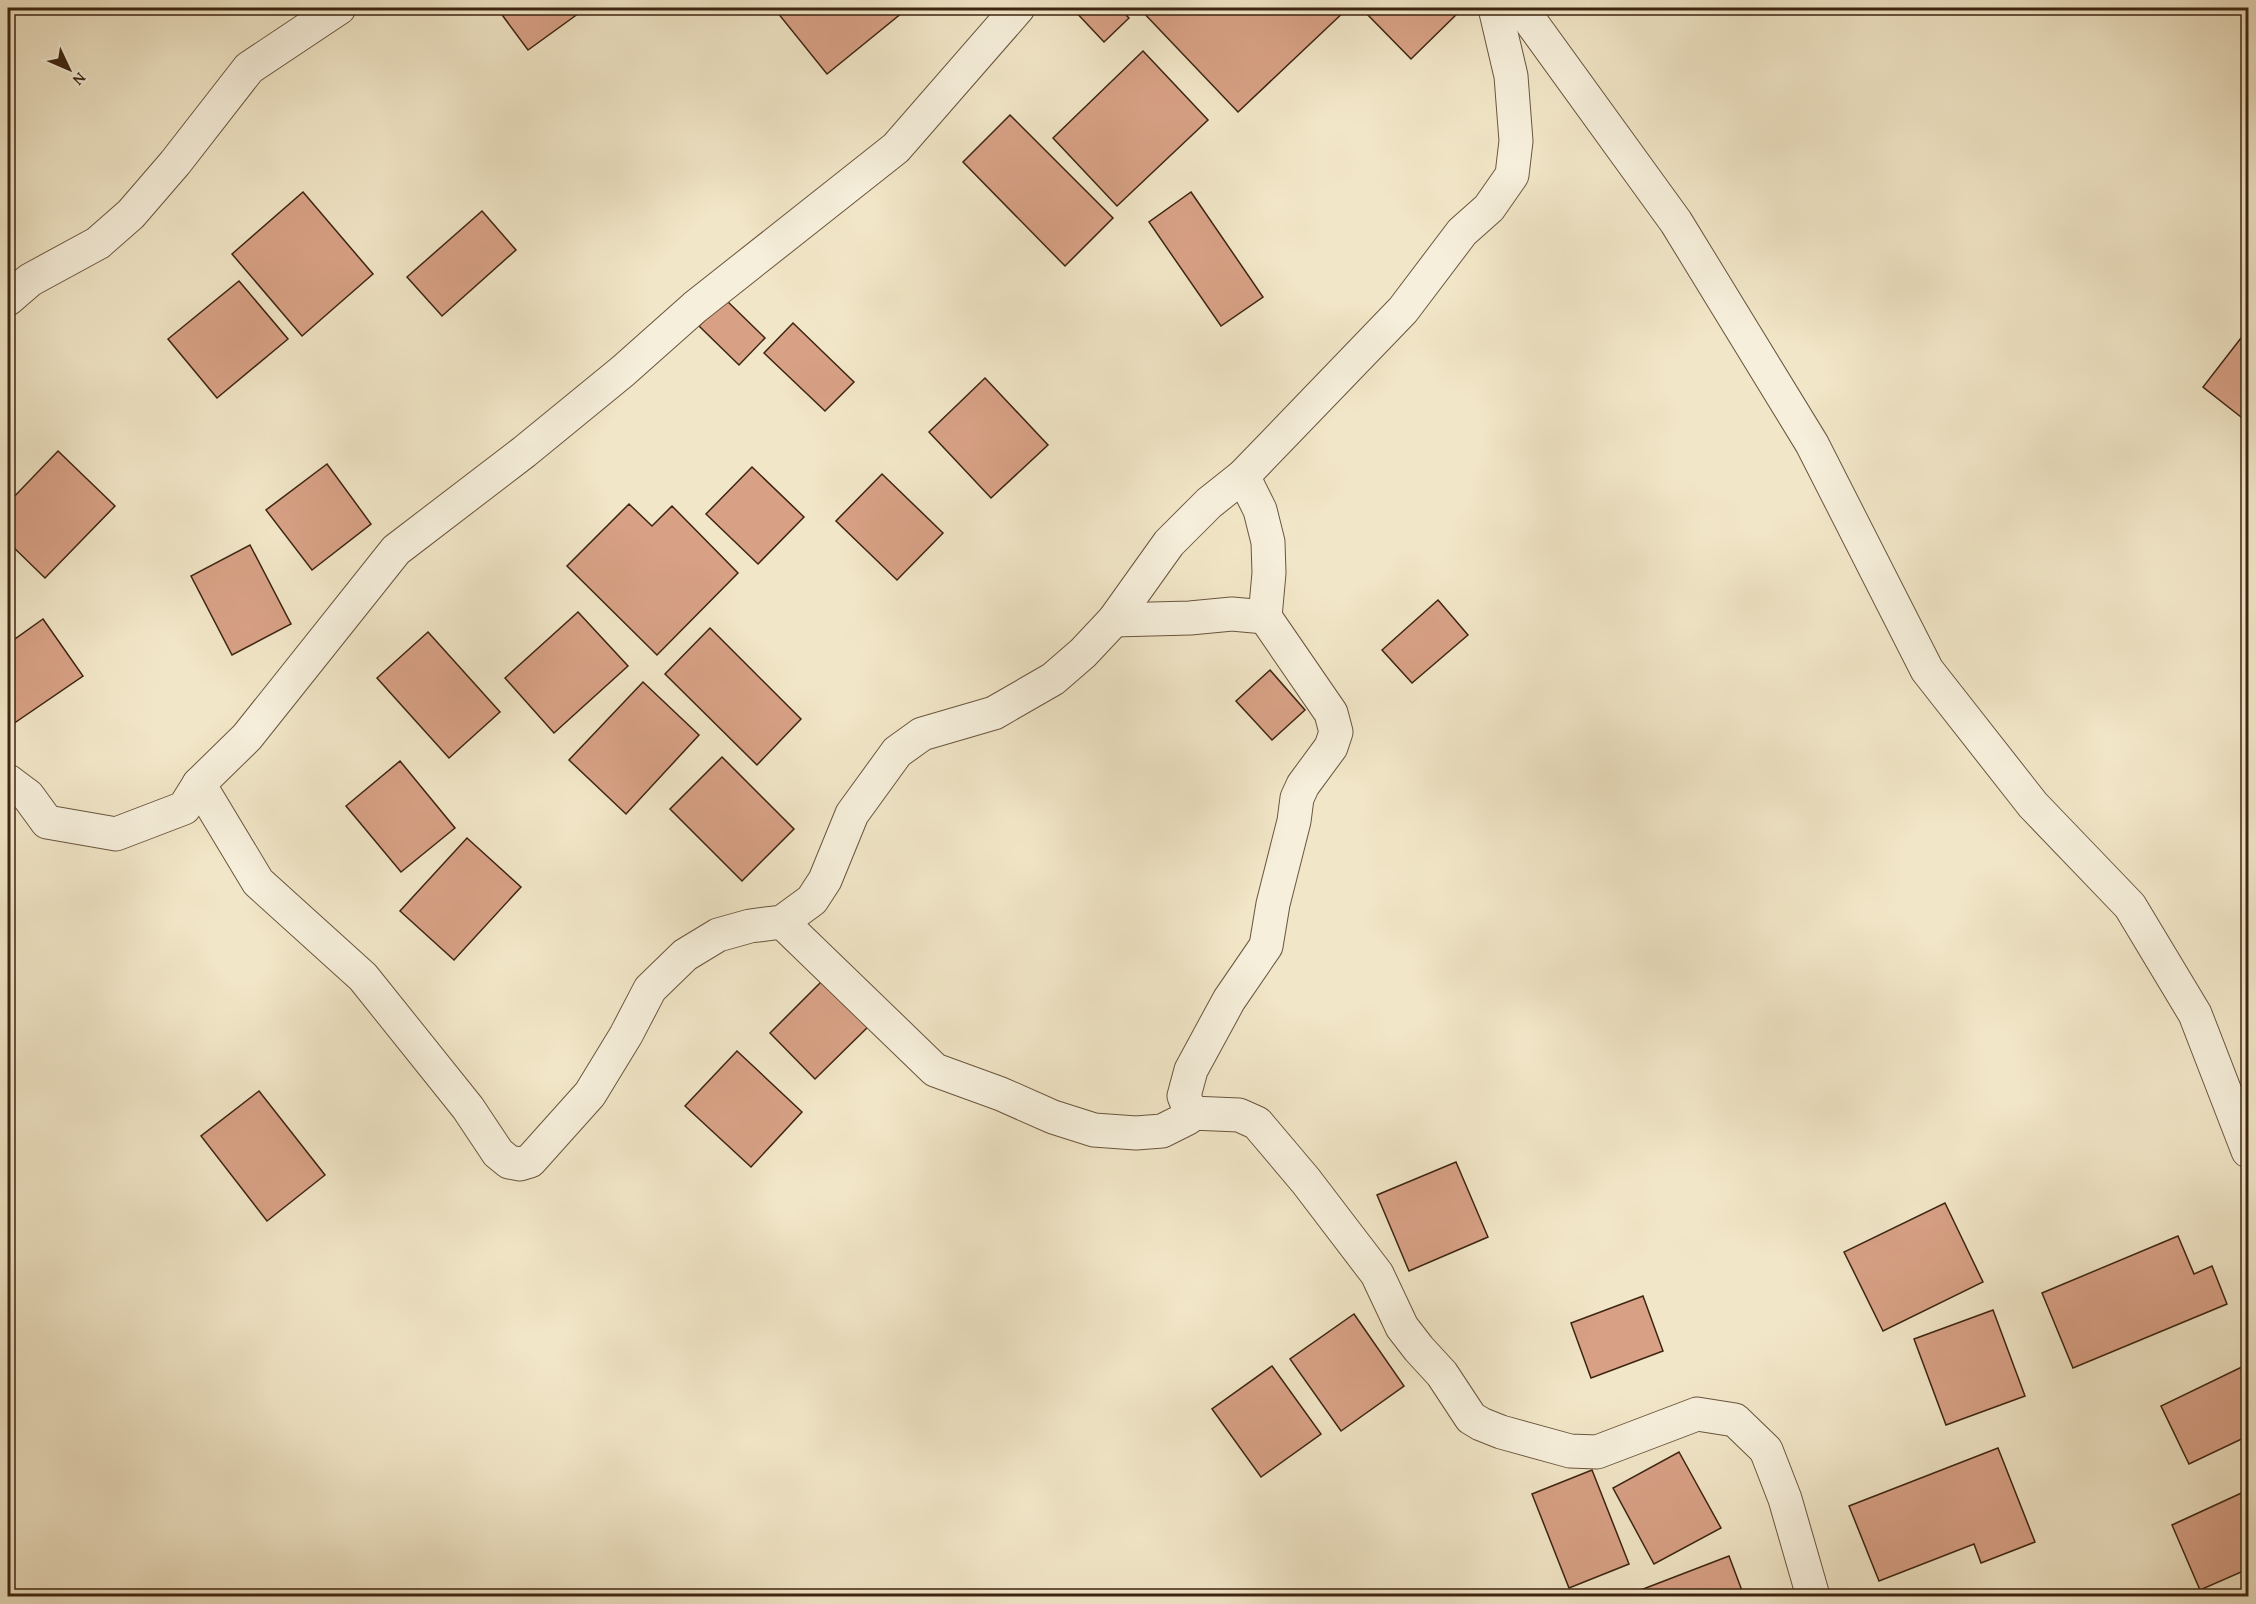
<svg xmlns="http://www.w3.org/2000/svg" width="2256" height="1604" font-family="'Gentium Book Plus',serif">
<rect width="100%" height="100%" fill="#f1e6c7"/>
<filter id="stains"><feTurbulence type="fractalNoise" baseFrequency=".00333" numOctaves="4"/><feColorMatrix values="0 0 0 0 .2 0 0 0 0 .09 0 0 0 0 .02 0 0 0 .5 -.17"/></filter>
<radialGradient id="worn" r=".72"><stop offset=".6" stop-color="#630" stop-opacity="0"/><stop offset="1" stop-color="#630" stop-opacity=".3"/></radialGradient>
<g fill="#d8a186" stroke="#3d2511" stroke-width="1.5">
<path d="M497 8H586L528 50Z"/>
<path d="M783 8H908L827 74 777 12Z"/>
<path d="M1072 8H1119L1129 18 1104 42Z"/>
<path d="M1139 8H1348L1238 112Z"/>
<path d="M1370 8H1463L1411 59 1365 12Z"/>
<path d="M1143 51 1208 120 1117 206 1053 138Z"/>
<path d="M1010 115 1113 218 1065 266 963 162Z"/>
<path d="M303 192 373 274 302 336 232 254Z"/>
<path d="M1191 192 1263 297 1221 326 1149 222Z"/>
<path d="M482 211 516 250 442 316 407 277Z"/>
<path d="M239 281 288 339 217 398 168 339Z"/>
<path d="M725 299 765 338 739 365 699 326Z"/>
<path d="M793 323 854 382 825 411 764 353Z"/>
<path d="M2248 329V408L2241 417 2203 387Z"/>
<path d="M985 378 1048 445 991 498 929 432Z"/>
<path d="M58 451 115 506 45 578 8 542V503Z"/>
<path d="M327 464 371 524 312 570 266 510Z"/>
<path d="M752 467 804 517 758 564 706 514Z"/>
<path d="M882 474 943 533 897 580 836 521Z"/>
<path d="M629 504 652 526 672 506 738 573 657 655 567 566Z"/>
<path d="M250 545 291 624 232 655 191 576Z"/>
<path d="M1438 600 1468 635 1412 683 1382 650Z"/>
<path d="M578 612 628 666 554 733 505 678Z"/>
<path d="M43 619 83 676 10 726 8 723V644Z"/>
<path d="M710 628 801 719 757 765 665 674Z"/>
<path d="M428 632 500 712 449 758 377 678Z"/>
<path d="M1270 670 1305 710 1272 740 1236 701Z"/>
<path d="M643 682 699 735 626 814 569 760Z"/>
<path d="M722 757 794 829 742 881 670 809Z"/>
<path d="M400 761 455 828 401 872 346 806Z"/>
<path d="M467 838 521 887 454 960 400 911Z"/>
<path d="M828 975 874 1021 815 1079 770 1033Z"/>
<path d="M737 1051 802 1112 751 1167 685 1106Z"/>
<path d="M259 1091 325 1175 267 1221 201 1136Z"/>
<path d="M1456 1162 1488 1237 1409 1271 1377 1195Z"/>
<path d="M1945 1203 1983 1282 1883 1331 1844 1252Z"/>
<path d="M2178 1236 2194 1274 2212 1266 2227 1304 2073 1368 2042 1293Z"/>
<path d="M1643 1296 1663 1351 1591 1378 1571 1323Z"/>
<path d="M1993 1310 2025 1396 1946 1425 1914 1339Z"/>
<path d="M1354 1314 1404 1386 1341 1431 1290 1359Z"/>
<path d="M2248 1364V1436L2189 1464 2161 1406Z"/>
<path d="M1272 1366 1321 1434 1261 1477 1212 1409Z"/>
<path d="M1998 1448 2035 1542 1981 1563 1974 1544 1879 1581 1849 1506Z"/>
<path d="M1679 1452 1721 1528 1654 1564 1613 1488Z"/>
<path d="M1592 1470 1629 1564 1569 1588 1532 1494Z"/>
<path d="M2248 1490V1569L2200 1590 2172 1525Z"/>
<path d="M1729 1556 1744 1596H1625Z"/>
</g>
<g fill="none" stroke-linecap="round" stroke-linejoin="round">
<defs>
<g id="street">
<path d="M1521 8 1676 222 1812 444 1927 670 2033 805 2130 906 2195 1014 2248 1151"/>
<path d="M8 299 30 280 98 243 131 214 175 163 249 68 339 8"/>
<path d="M1114 620 1190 618 1232 614 1265 617"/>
<path d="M8 781 28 796 47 822 116 834 184 808 199 784 247 737 396 550 524 452 623 371 695 307 896 148 1018 8"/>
<path d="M199 784 258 882 363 977 468 1108 498 1153 509 1162 520 1164 530 1161 590 1094 626 1035 650 989 685 955 718 935 750 926 782 922 812 900 825 880 852 814 897 752 922 734 994 713 1053 679 1083 653 1114 620 1169 543 1209 503 1243 476 1403 310 1462 232 1489 208 1512 175 1516 141 1511 76 1495 8"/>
<path d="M782 922 935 1070 1001 1094 1053 1117 1094 1130 1136 1133 1162 1131 1188 1118 1191 1113"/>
<path d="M1191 1113 1239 1115 1257 1123 1306 1181 1377 1274 1402 1327 1419 1349 1442 1374 1471 1418 1481 1424 1501 1432 1570 1451 1597 1452 1697 1414 1735 1420 1766 1450 1785 1499 1813 1596"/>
<path d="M1191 1113 1184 1096 1191 1070 1229 1000 1266 946 1273 904 1294 821 1297 798 1303 785 1331 747 1336 732 1331 713 1265 617 1269 573 1268 542 1260 510 1243 476"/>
</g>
</defs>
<use href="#street" stroke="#6a553e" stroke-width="35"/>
<use href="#street" stroke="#f6efdb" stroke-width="33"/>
</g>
<rect width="2256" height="1604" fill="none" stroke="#f1e6c7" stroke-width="30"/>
<rect x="9" y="9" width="2238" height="1586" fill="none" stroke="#3d2511" stroke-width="3"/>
<rect x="15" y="15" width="2226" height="1574" fill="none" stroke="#3d2511" stroke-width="1.5"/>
<g transform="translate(69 69) rotate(134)" stroke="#f6efdb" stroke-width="4.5" paint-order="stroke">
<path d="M0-4.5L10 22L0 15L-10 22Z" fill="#3d2511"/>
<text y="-9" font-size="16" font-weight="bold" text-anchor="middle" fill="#3d2511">N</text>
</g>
<rect width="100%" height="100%" filter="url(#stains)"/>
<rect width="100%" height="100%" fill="url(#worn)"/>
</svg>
